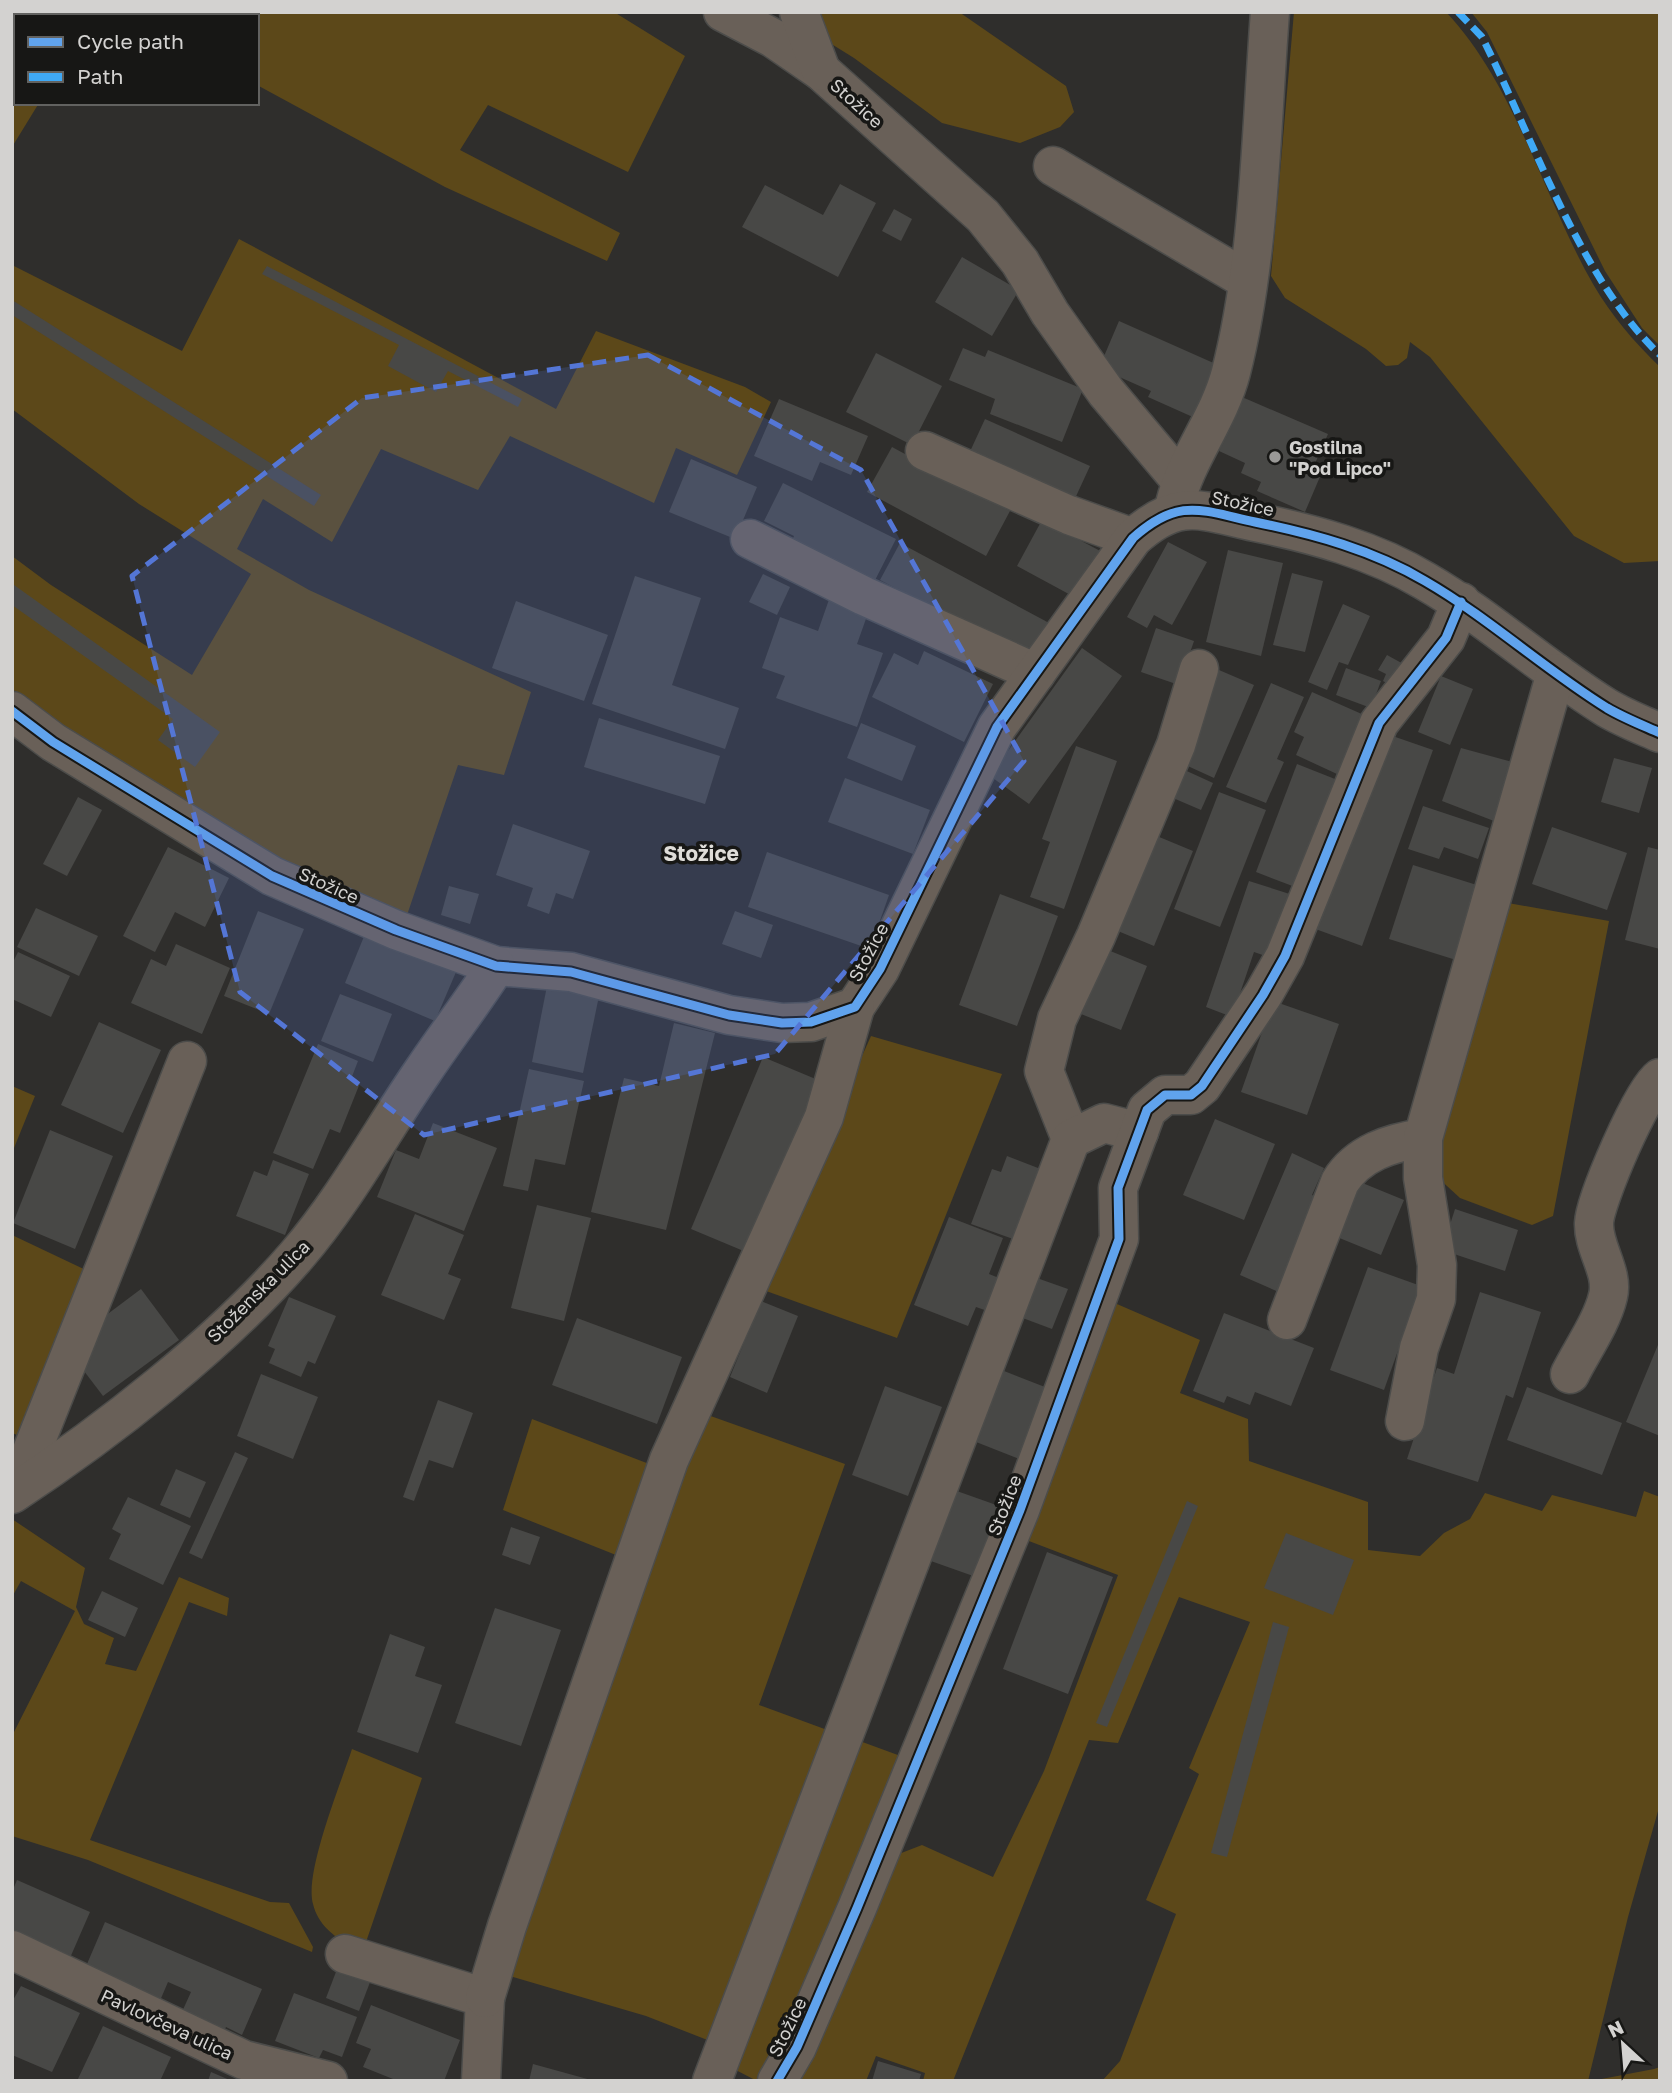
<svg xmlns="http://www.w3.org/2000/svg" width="1672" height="2093" font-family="'Golos Text',sans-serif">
<rect width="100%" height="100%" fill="#2f2e2c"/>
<g fill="#5c4819">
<path d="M12 12H75L73 16H16V103H39L12 147Z"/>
<path d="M124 12H614L685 56 628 172 488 105 460 150 620 233 607 261 445 187 257 85V16H130Z"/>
<path d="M780 12H959L1066 86 1074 112 1060 127 1020 143 942 123 854 58Z"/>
<path d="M1294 12H1446C1517 88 1542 195 1593 284 1611 315 1634 342 1660 367V561L1624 563 1574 536 1430 357 1410 342 1407 358 1398 365 1386 366 1366 349 1285 298 1271 276Z"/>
<path d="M1471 12H1660V346L1642 328 1605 271 1487 32Z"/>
<path d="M239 239 556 409 596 331 745 387 771 402 737 475 676 448 654 503 510 436 478 490 381 449 332 542 263 499 237 549 309 590 531 692 504 775 458 765 406 918 293 873 98 752 12 689V556L51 585 192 675 251 574 139 504 12 409V265L182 351Z"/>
<path d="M1508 903 1609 921 1553 1216 1532 1225 1460 1198 1435 1175 1437 1133Z"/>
<path d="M871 1036 1002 1074 897 1338 758 1288Z"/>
<path d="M12 1086 35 1096 12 1153Z"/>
<path d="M12 1235 90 1272 25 1438 12 1433Z"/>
<path d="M1110 1301 1200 1340 1180 1393 1248 1419 1249 1461 1368 1502V1550L1420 1556 1444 1533 1470 1519 1485 1493 1542 1511 1552 1495 1636 1517 1644 1491 1660 1497V1804L1628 1917 1588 2081H1102L1120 2061 1176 1914 1146 1900 1199 1774 1189 1768 1250 1622 1179 1597 1118 1743 1089 1740 953 2081H923L925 2073 876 2056 866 2081H790L891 1857 922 1845 993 1877 1044 1771 1118 1575 1021 1538Z"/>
<path d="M705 1414 845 1464 759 1705 830 1731 710 2041 646 2016 506 1975Z"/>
<path d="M532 1419 657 1467 621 1557 503 1510Z"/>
<path d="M12 1519 85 1568 76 1607 84 1624 114 1638 105 1664 136 1671 179 1577 229 1598 227 1616 189 1602 90 1840 270 1902 289 1903 313 1947 312 1952 88 1860 12 1836V1736L75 1611 21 1581 12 1597Z"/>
<path d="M857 1740 906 1758 764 2081H757L730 2067Z"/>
<path d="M352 1749 422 1778 365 1945 351 1947C334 1936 318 1925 313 1904 304 1873 341 1783 352 1749Z"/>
<path d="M1660 2067V2081H1591L1654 2069Z"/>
</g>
<g fill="#484846">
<path d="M840 184 876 203 838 277 742 227 765 185 823 215Z"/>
<path d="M894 209 912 219 901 241 882 231Z"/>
<path d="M962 257 1019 290 992 336 935 302Z"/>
<path d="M267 266 522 399 518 407 448 371 436 392 388 366 399 345 262 274Z"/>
<path d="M12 300 321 495 314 506 12 315Z"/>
<path d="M1119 321 1218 365 1195 418 1148 397 1151 391 1099 368Z"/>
<path d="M963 348 985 357 988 350 1083 389 1062 442 990 414 995 399 949 380Z"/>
<path d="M876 353 942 386 912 445 846 412Z"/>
<path d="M1242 397 1328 434 1313 468 1322 472 1305 512 1257 491 1261 482 1241 473 1245 463 1219 451Z"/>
<path d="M779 399 868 436 851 475 820 462 812 481 754 456Z"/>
<path d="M985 419 1090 466 1072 505 967 458Z"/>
<path d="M892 447 1010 511 986 556 867 492Z"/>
<path d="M691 459 757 487 735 539 669 512Z"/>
<path d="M783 483 896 539 870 590 788 549 794 536 764 521Z"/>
<path d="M1042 520 1104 553 1078 599 1017 566Z"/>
<path d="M1168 542 1207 562 1172 625 1154 615 1147 628 1127 617Z"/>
<path d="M900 543 1051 624 1032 660 880 580Z"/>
<path d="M1228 550 1283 563 1261 656 1206 642Z"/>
<path d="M1292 573 1323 581 1305 652 1273 645Z"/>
<path d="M763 574 790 587 777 615 749 602Z"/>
<path d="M635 576 701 598 672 685 739 708 725 749 592 704Z"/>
<path d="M14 585 220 732 195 767 158 740 173 719 12 605Z"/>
<path d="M832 591 867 616 857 644 883 653 857 727 776 698 785 676 762 668 780 617 818 631Z"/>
<path d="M516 601 608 635 584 701 492 668Z"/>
<path d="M1343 604 1370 616 1348 665 1339 662 1327 690 1308 682Z"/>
<path d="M1156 628 1194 641 1179 685 1141 672Z"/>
<path d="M1082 648 1122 676 1029 804 990 776Z"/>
<path d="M924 651 993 684 964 742 872 697 894 653 918 665Z"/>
<path d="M1387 655 1407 666 1395 688 1383 681 1386 674 1378 670Z"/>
<path d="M1346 668 1381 681 1371 708 1336 695Z"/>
<path d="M1219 670 1254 685 1214 778 1179 762Z"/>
<path d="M1441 676 1473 689 1450 745 1418 732Z"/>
<path d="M1271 683 1304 697 1277 759 1284 762 1266 803 1226 787Z"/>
<path d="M1312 692 1364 715 1337 774 1296 755 1304 737 1294 732Z"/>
<path d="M599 718 720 756 705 804 584 767Z"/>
<path d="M861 723 916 746 902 781 847 758Z"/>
<path d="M1381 732 1433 750 1362 946 1310 927Z"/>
<path d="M1076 746 1117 761 1064 909 1030 897 1050 842 1042 839Z"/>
<path d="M1461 748 1516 763 1494 821 1442 801Z"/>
<path d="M1614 758 1652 768 1639 813 1601 802Z"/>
<path d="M1297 764 1335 779 1295 887 1256 872Z"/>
<path d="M1178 767 1213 783 1201 810 1166 795Z"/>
<path d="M845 778 930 810 913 854 828 822Z"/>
<path d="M1219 792 1266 810 1220 927 1174 909Z"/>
<path d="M78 797 102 810 67 876 43 864Z"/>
<path d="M1423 806 1489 828 1478 859 1444 847 1439 859 1408 849Z"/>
<path d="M513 824 590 851 573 899 556 893 549 914 527 906 533 888 496 875Z"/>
<path d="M1552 827 1627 853 1607 910 1532 884Z"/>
<path d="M1152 834 1193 851 1154 946 1113 929Z"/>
<path d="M168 847 229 878 205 927 175 912 155 952 123 936Z"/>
<path d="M1648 847 1660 850V949L1625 940Z"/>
<path d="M767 852 889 895 870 949 748 907Z"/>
<path d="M1413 865 1480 886 1456 960 1389 939Z"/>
<path d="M1249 881 1296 896 1274 959 1254 952 1232 1017 1206 1007Z"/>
<path d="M449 886 479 894 470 924 441 915Z"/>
<path d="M1000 894 1058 916 1017 1026 959 1005Z"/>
<path d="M36 908 98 936 79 976 17 947Z"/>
<path d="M258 911 304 929 269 1014 224 996Z"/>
<path d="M735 911 773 925 761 958 722 944Z"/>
<path d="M365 934 456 972 435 1021 345 983Z"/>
<path d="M176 944 230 968 202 1034 131 1003 151 959 166 966Z"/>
<path d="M1103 948 1147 966 1121 1030 1076 1012Z"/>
<path d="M18 952 70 976 51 1017 12 999V964Z"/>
<path d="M547 986 599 996 583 1073 532 1062Z"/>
<path d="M340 994 392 1014 373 1062 321 1041Z"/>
<path d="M1273 1001 1339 1024 1307 1115 1241 1092Z"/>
<path d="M99 1022 161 1050 123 1133 61 1105Z"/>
<path d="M674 1023 715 1033 666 1230 591 1212 624 1078 659 1086Z"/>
<path d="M318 1044 358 1061 351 1079 360 1083 340 1133 330 1129 313 1169 273 1153Z"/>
<path d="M763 1057 818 1080 746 1252 691 1229Z"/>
<path d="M529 1069 584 1081 565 1165 535 1159 528 1191 503 1186Z"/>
<path d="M1215 1119 1275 1144 1244 1220 1183 1195Z"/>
<path d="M433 1123 497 1148 464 1231 377 1197 396 1150 419 1159Z"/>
<path d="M50 1130 113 1156 75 1249 13 1223Z"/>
<path d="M1292 1153 1324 1168 1312 1195 1322 1199 1281 1293 1240 1275Z"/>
<path d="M1007 1156 1051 1173 1024 1243 971 1224 992 1169 1001 1172Z"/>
<path d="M273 1160 309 1174 285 1235 236 1216 254 1171 267 1176Z"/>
<path d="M1360 1182 1404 1200 1381 1255 1337 1237Z"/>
<path d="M537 1205 591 1218 564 1321 511 1308Z"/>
<path d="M1455 1209 1518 1230 1505 1271 1442 1250Z"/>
<path d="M415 1214 464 1235 448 1274 461 1279 444 1320 381 1295Z"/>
<path d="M949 1217 1003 1238 989 1274 1009 1282 996 1314 976 1307 968 1326 914 1305Z"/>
<path d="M1368 1267 1421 1286 1384 1390 1330 1370Z"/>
<path d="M1034 1277 1068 1289 1052 1329 1020 1317Z"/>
<path d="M141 1289 179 1340 103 1396 84 1371 97 1322Z"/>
<path d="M1480 1292 1541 1312 1513 1398 1506 1395 1478 1482 1407 1459 1437 1368 1454 1374Z"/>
<path d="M289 1297 336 1316 315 1364 308 1361 301 1377 269 1363 275 1349 268 1346Z"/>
<path d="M761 1301 798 1316 767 1393 730 1377Z"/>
<path d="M1224 1313 1314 1348 1291 1406 1255 1392 1250 1405 1227 1396 1224 1403 1193 1391Z"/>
<path d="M577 1318 682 1357 657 1424 552 1385Z"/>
<path d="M1660 1340V1436L1626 1422Z"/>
<path d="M999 1369 1050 1389 1022 1460 971 1440Z"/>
<path d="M261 1374 318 1397 293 1459 237 1436Z"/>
<path d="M885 1386 942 1407 908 1496 852 1475Z"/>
<path d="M1527 1387 1622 1423 1602 1475 1507 1440Z"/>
<path d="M438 1400 473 1413 453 1468 429 1460 414 1501 403 1497Z"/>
<path d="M235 1452 248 1458 202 1559 189 1553Z"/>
<path d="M176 1469 206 1482 190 1518 160 1505Z"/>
<path d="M954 1490 1002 1507 976 1577 928 1560Z"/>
<path d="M128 1497 191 1526 163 1585 109 1559 121 1534 112 1529Z"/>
<path d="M1187 1501 1198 1506 1107 1727 1096 1723Z"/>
<path d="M511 1527 540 1537 530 1565 502 1555Z"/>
<path d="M1286 1533 1354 1560 1333 1615 1264 1588Z"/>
<path d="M1047 1552 1113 1577 1068 1694 1003 1669Z"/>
<path d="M102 1591 138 1608 125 1637 88 1620Z"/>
<path d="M495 1608 561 1630 521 1746 455 1723Z"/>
<path d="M1273 1622 1289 1627 1227 1857 1211 1853Z"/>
<path d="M390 1634 425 1647 415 1676 442 1685 418 1753 357 1732Z"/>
<path d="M17 1880 90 1912 66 1967 12 1944V1892Z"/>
<path d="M105 1922 262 1989 242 2035 226 2027 223 2033 181 2014 191 1992 168 1982 159 2003 84 1971Z"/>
<path d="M339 1964 372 1977 359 2011 326 1998Z"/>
<path d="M21 1986 80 2013 52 2072 12 2055V2002Z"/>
<path d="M294 1993 357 2017 342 2057 323 2050 319 2058 275 2041Z"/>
<path d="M371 2005 460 2040 444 2081H398L363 2067 371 2049 356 2043Z"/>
<path d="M103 2026 171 2057 160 2081H77Z"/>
<path d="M878 2061 921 2074 919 2081H872Z"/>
<path d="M533 2064 591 2080V2081H529Z"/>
<path d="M211 2072 232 2081H208Z"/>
</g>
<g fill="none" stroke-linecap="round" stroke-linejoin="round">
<defs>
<g id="minor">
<path d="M723 12 773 38 821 71 983 216 1020 262 1050 313 1106 392 1181 481"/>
<path d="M799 12 821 71"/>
<path d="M1053 166 1247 280"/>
<path d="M925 451 1069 515 1133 538"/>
<path d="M1175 504C1186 458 1219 419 1231 372 1260 258 1261 130 1270 12"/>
<path d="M750 539 864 596 1036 673"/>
<path d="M12 711 53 742 272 876 396 930 496 966 571 972 729 1015 782 1023 811 1022 855 1007 880 969 997 727 1133 538C1179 497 1200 510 1255 522 1314 534 1373 550 1425 581 1489 618 1544 669 1607 708 1624 718 1642 725 1660 733"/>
<path d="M1071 1139 1044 1071 1057 1019 1096 936 1176 745 1199 669"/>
<path d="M1287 1320 1340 1182C1358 1153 1390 1143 1423 1138"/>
<path d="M1570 1374C1582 1350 1602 1322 1608 1296 1614 1272 1593 1248 1594 1223 1595 1200 1642 1091 1660 1078"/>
<path d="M1405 1421 1419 1348 1436 1299 1437 1265 1423 1178V1138L1556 673"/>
<path d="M16 1491 187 1061"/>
<path d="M12 1494C107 1432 223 1341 297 1255 346 1198 381 1132 423 1071 447 1035 473 1002 496 966"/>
<path d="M12 1950 244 2060 328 2081"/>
<path d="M345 1954 485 1998 481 2081"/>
<path d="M485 1998 507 1926 669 1460 824 1117 855 1007"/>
<path d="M712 2081 1071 1139 1104 1123 1139 1132"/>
<path d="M777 2081 797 2047 857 1908 1020 1510 1119 1239 1118 1188 1147 1110 1165 1095H1191L1202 1086 1263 995 1285 956 1379 723 1446 638 1461 602"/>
</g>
</defs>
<use href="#minor" stroke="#4c4c4a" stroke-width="41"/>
<use href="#minor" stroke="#696058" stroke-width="38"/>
<path stroke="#3fa9f5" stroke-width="7" stroke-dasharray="14 7" stroke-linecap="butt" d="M1458 12 1482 37C1532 136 1580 279 1660 355"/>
<defs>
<g id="cycleway">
<path d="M12 711 53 742 272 876 396 930 496 966 571 972 729 1015 782 1023 811 1022 855 1007 880 969 997 727 1133 538C1179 497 1200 510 1255 522 1314 534 1373 550 1425 581 1489 618 1544 669 1607 708 1624 718 1642 725 1660 733"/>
<path d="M777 2081 797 2047 857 1908 1020 1510 1119 1239 1118 1188 1147 1110 1165 1095H1191L1202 1086 1263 995 1285 956 1379 723 1446 638 1461 602"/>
</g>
</defs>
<use href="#cycleway" stroke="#171715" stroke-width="13"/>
<use href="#cycleway" stroke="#60a3ed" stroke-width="9"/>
</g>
<path fill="#5476d6" fill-opacity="0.2" stroke="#5476d6" stroke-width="5" stroke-dasharray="14 9" stroke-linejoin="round" d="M648 355 861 470 1024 761 775 1054 424 1135 240 992 132 576 362 398Z"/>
<circle fill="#9a9997" stroke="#171715" stroke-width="2.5" cx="1275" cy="457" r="7"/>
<g text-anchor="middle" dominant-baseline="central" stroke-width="7" stroke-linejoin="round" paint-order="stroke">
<g font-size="18" fill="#d3d2d0" stroke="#171715">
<text transform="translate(857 103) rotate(42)">Stožice</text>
<text transform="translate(1243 503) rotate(12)">Stožice</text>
<text transform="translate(329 885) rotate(24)">Stožice</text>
<text transform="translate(868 952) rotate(-62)">Stožice</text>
<text transform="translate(258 1291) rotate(-45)">Stoženska ulica</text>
<text transform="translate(1004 1505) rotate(-69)">Stožice</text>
<text transform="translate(167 2024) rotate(25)">Pavlovčeva ulica</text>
<text transform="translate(787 2027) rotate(-64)">Stožice</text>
</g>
<g font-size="18" font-weight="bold" fill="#d3d2d0" stroke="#171715" text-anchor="start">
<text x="1289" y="447">Gostilna<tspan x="1289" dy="21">"Pod Lipco"</tspan></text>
</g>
<g font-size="21" font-weight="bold" fill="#dfddd9" stroke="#171715">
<text x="701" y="853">Stožice</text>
</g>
</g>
<rect width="1672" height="2093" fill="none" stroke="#d3d2d0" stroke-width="28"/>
<rect x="14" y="14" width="245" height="91" fill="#171715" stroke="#626260" stroke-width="2"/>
<rect x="28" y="37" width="35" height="10" fill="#60a3ed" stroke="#626260" stroke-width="2"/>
<text x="77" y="49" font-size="21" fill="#d3d2d0">Cycle path</text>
<rect x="28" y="72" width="35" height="10" fill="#3fa9f5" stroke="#626260" stroke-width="2"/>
<text x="77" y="84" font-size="21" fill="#d3d2d0">Path</text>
<g transform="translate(1623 2044) rotate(334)" stroke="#171715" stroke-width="5" paint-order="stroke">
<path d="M0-5L12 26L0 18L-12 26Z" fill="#d3d2d0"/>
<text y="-10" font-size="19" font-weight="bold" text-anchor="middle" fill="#d3d2d0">N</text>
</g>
</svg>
